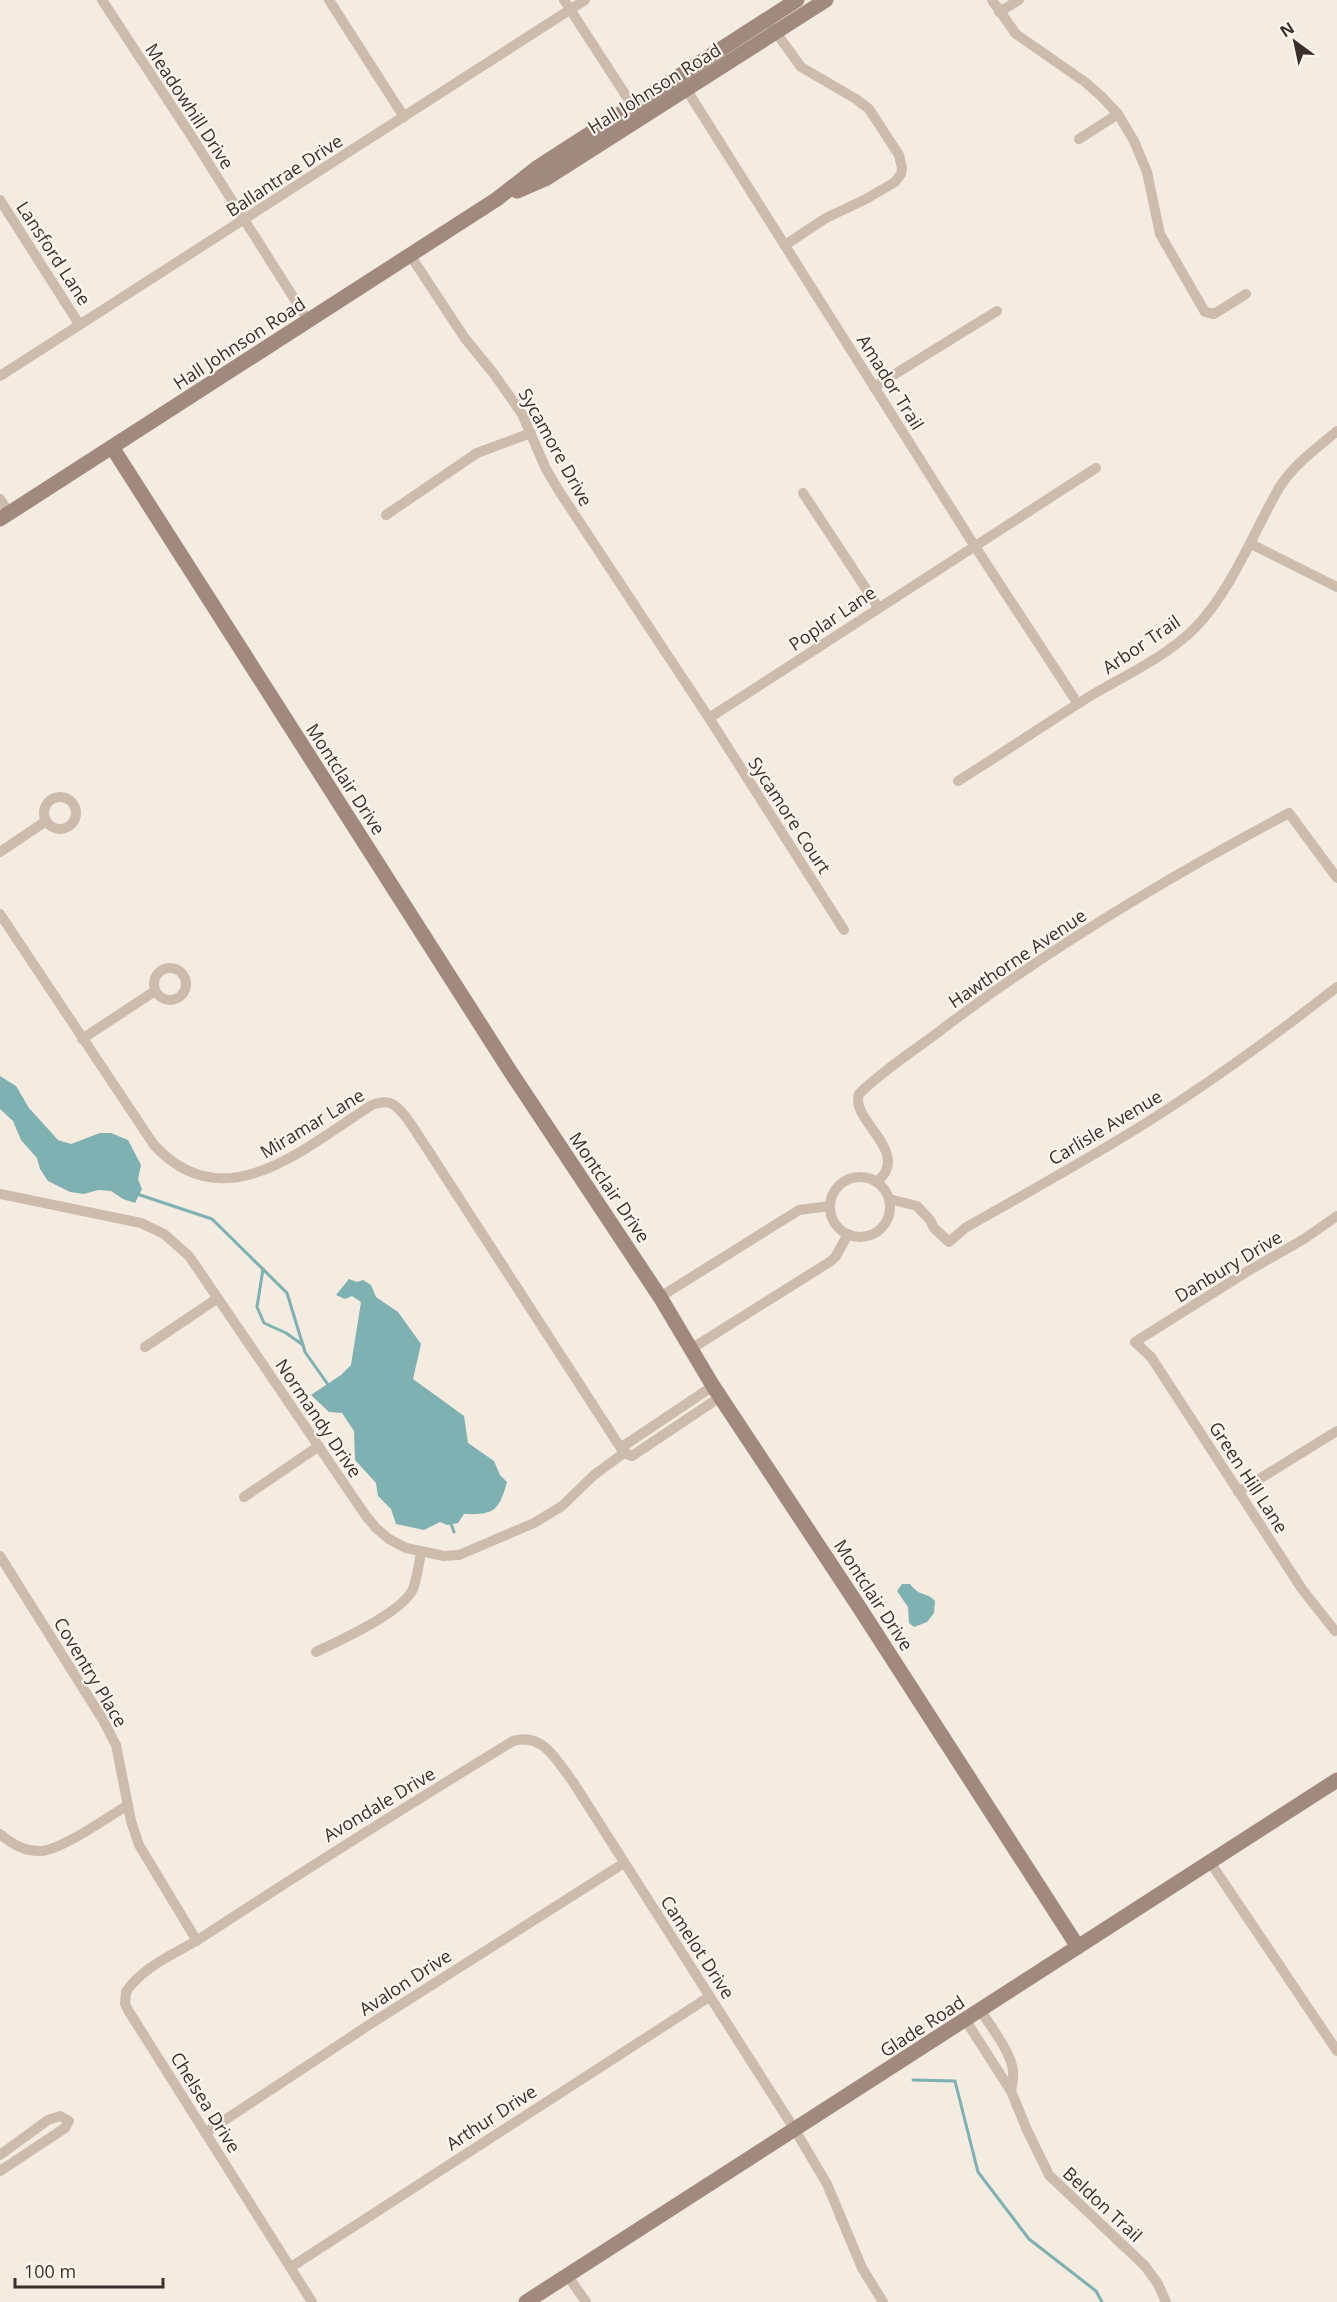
<svg xmlns="http://www.w3.org/2000/svg" width="1337" height="2302" font-family="'Open Sans',sans-serif">
<rect width="100%" height="100%" fill="#f4ebe1"/>
<g fill="#7fb0b2">
<path d="M0 1076 16 1086 29 1108 58 1140 71 1144 100 1133H111L128 1140 141 1165 138 1179 142 1189 135 1203 123 1199 111 1191 98 1190 84 1194 70 1192 48 1181 40 1169 37 1158 21 1140 13 1121 0 1109Z"/>
<path d="M349 1279 357 1282 363 1280 371 1285 376 1297 398 1312 421 1344 413 1379 464 1416 468 1443 494 1461 500 1475 507 1482C499 1511 494 1515 464 1514L458 1523 447 1525 440 1522 424 1530 396 1524 391 1509 378 1496 376 1483 355 1460 354 1431 342 1413 329 1412 311 1395 341 1375 351 1365 361 1302 352 1296 345 1299 336 1295Z"/>
<path d="M902 1584H910C921 1598 926 1591 935 1601L934 1613 927 1622 914 1627 909 1623 908 1607 897 1591Z"/>
</g>
<g fill="none" stroke-linecap="round" stroke-linejoin="round">
<g stroke="#7fb0b2" stroke-width="3">
<path d="M137 1194 212 1219 287 1293 305 1352 329 1386"/>
<path d="M263 1269 257 1307 264 1323 286 1333 303 1345"/>
<path d="M450 1521 454 1532"/>
<path d="M913 2080 955 2081 978 2172 1029 2239 1096 2291 1102 2302"/>
</g>
<g stroke="#cdbbac" stroke-width="10">
<path d="M102 0 190 134 309 322"/>
<path d="M329 0 404 117"/>
<path d="M564 0 636 111"/>
<path d="M992 0 1016 34 1085 82 1101 96 1118 114 1134 141 1147 172 1160 234 1205 312 1214 314 1246 294"/>
<path d="M999 12 1019 0"/>
<path d="M772 27 801 67 856 99 869 109 899 155 902 168 901 174 895 182 866 199 826 218 785 245"/>
<path d="M683 84 974 545 1078 704"/>
<path d="M1079 139 1118 114"/>
<path d="M0 200 79 324"/>
<path d="M410 255 464 337 494 374 522 414 546 469 559 491 709 718 844 930"/>
<path d="M0 376 585 0"/>
<path d="M874 387 997 311"/>
<path d="M803 493 878 607"/>
<path d="M0 499 9 513"/>
<path d="M386 515 477 453 531 433"/>
<path d="M1251 544 1337 587"/>
<path d="M709 718 1096 468"/>
<path d="M958 781C1003 753 1047 723 1092 695 1126 675 1167 656 1195 628 1233 588 1252 535 1279 488 1293 465 1317 448 1337 431"/>
<circle cx="60" cy="813" r="16"/>
<path d="M0 852 46 821"/>
<path d="M0 914 154 1145C225 1222 305 1147 372 1105 378 1103 384 1101 390 1103 403 1107 418 1136 426 1147L624 1453 632 1456 720 1397"/>
<circle cx="170" cy="984" r="16"/>
<path d="M82 1039 155 991"/>
<circle cx="860" cy="1207" r="30"/>
<path d="M877 1182C880 1179 884 1175 886 1171 898 1144 851 1118 859 1094 884 1069 917 1049 945 1027 1053 946 1170 876 1289 813L1337 878"/>
<path d="M0 1194 141 1223 164 1234 189 1256 366 1516 376 1528 389 1539 406 1548 444 1556 459 1555 534 1523 562 1506 594 1475 624 1453 625 1445 713 1386"/>
<path d="M889 1199 917 1206 930 1220 934 1228 949 1242 965 1228C1013 1201 1061 1174 1108 1146 1188 1099 1264 1044 1337 987"/>
<path d="M660 1297 799 1210 830 1206"/>
<path d="M145 1347 218 1298"/>
<path d="M691 1349 831 1261 836 1256 848 1234"/>
<path d="M1238 1492 1337 1431"/>
<path d="M244 1497 319 1446"/>
<path d="M0 1556 103 1720 116 1745 131 1821 139 1845 197 1941"/>
<path d="M1335 1631 1302 1589 1151 1357 1135 1342 1248 1271 1304 1239 1337 1216"/>
<path d="M316 1652C340 1640 402 1613 413 1589 417 1578 419 1564 421 1552"/>
<path d="M0 1834C12 1844 25 1852 42 1851 63 1849 108 1817 128 1805"/>
<path d="M1210 1862 1337 2051"/>
<path d="M981 2011C991 2027 1011 2052 1013 2071 1014 2078 1012 2085 1011 2091"/>
<path d="M966 2021 1011 2091 1027 2130 1049 2175 1145 2266 1158 2284 1166 2302"/>
<path d="M205 2133 375 2021 624 1863"/>
<path d="M0 2155 48 2120 60 2116 69 2121 65 2128 0 2171"/>
<path d="M291 2267 709 1997"/>
<path d="M567 2275 586 2302"/>
<path d="M312 2302 128 2010 125 2004 126 1992C143 1965 181 1952 207 1934 308 1868 410 1804 513 1741 543 1732 557 1761 573 1782L795 2130 827 2184 862 2268 883 2302"/>
</g>
<g stroke="#a18a7d" stroke-width="15">
<path d="M517 191 547 178 826 0"/>
<path d="M112 447 510 1071 660 1297 713 1386 859 1607 1078 1947"/>
<path d="M0 519 497 199 538 167 797 0"/>
<path d="M526 2302 1337 1780"/>
</g>
</g>
<g text-anchor="middle" dominant-baseline="central" stroke-width="4.5" stroke-linejoin="round" paint-order="stroke">
<g font-size="18" fill="#3b302b" stroke="#fbf5ee">
<text transform="translate(654 88) rotate(-32)">Hall Johnson Road</text>
<text transform="translate(190 106) rotate(57)">Meadowhill Drive</text>
<text transform="translate(284 175) rotate(-33)">Ballantrae Drive</text>
<text transform="translate(54 253) rotate(57)">Lansford Lane</text>
<text transform="translate(239 343) rotate(-33)">Hall Johnson Road</text>
<text transform="translate(891 382) rotate(58)">Amador Trail</text>
<text transform="translate(556 447) rotate(61)">Sycamore Drive</text>
<text transform="translate(832 618) rotate(-34)">Poplar Lane</text>
<text transform="translate(1141 644) rotate(-34)">Arbor Trail</text>
<text transform="translate(346 779) rotate(57)">Montclair Drive</text>
<text transform="translate(790 815) rotate(57)">Sycamore Court</text>
<text transform="translate(1017 958) rotate(-34)">Hawthorne Avenue</text>
<text transform="translate(312 1123) rotate(-31)">Miramar Lane</text>
<text transform="translate(1105 1127) rotate(-31)">Carlisle Avenue</text>
<text transform="translate(610 1187) rotate(56)">Montclair Drive</text>
<text transform="translate(1228 1266) rotate(-31)">Danbury Drive</text>
<text transform="translate(319 1418) rotate(56)">Normandy Drive</text>
<text transform="translate(1249 1477) rotate(57)">Green Hill Lane</text>
<text transform="translate(874 1595) rotate(57)">Montclair Drive</text>
<text transform="translate(91 1672) rotate(59)">Coventry Place</text>
<text transform="translate(379 1804) rotate(-31)">Avondale Drive</text>
<text transform="translate(698 1947) rotate(57)">Camelot Drive</text>
<text transform="translate(405 1982) rotate(-33)">Avalon Drive</text>
<text transform="translate(922 2026) rotate(-33)">Glade Road</text>
<text transform="translate(206 2102) rotate(58)">Chelsea Drive</text>
<text transform="translate(491 2117) rotate(-33)">Arthur Drive</text>
<text transform="translate(1103 2204) rotate(43)">Beldon Trail</text>
</g>
</g>
<g transform="translate(1295 42) rotate(327)" stroke="#fbf5ee" stroke-width="4.5" paint-order="stroke">
<path d="M0-4.5L10 22L0 15L-10 22Z" fill="#3b302b"/>
<text y="-9" font-size="16" font-weight="bold" text-anchor="middle" fill="#3b302b">N</text>
</g>
<path d="M15 2278v9h148v-9" fill="none" stroke="#3b302b" stroke-width="3"/>
<text x="24" y="2278" font-size="18" fill="#3b302b" stroke="#fbf5ee" stroke-width="4.5" paint-order="stroke">100 m</text>
</svg>
